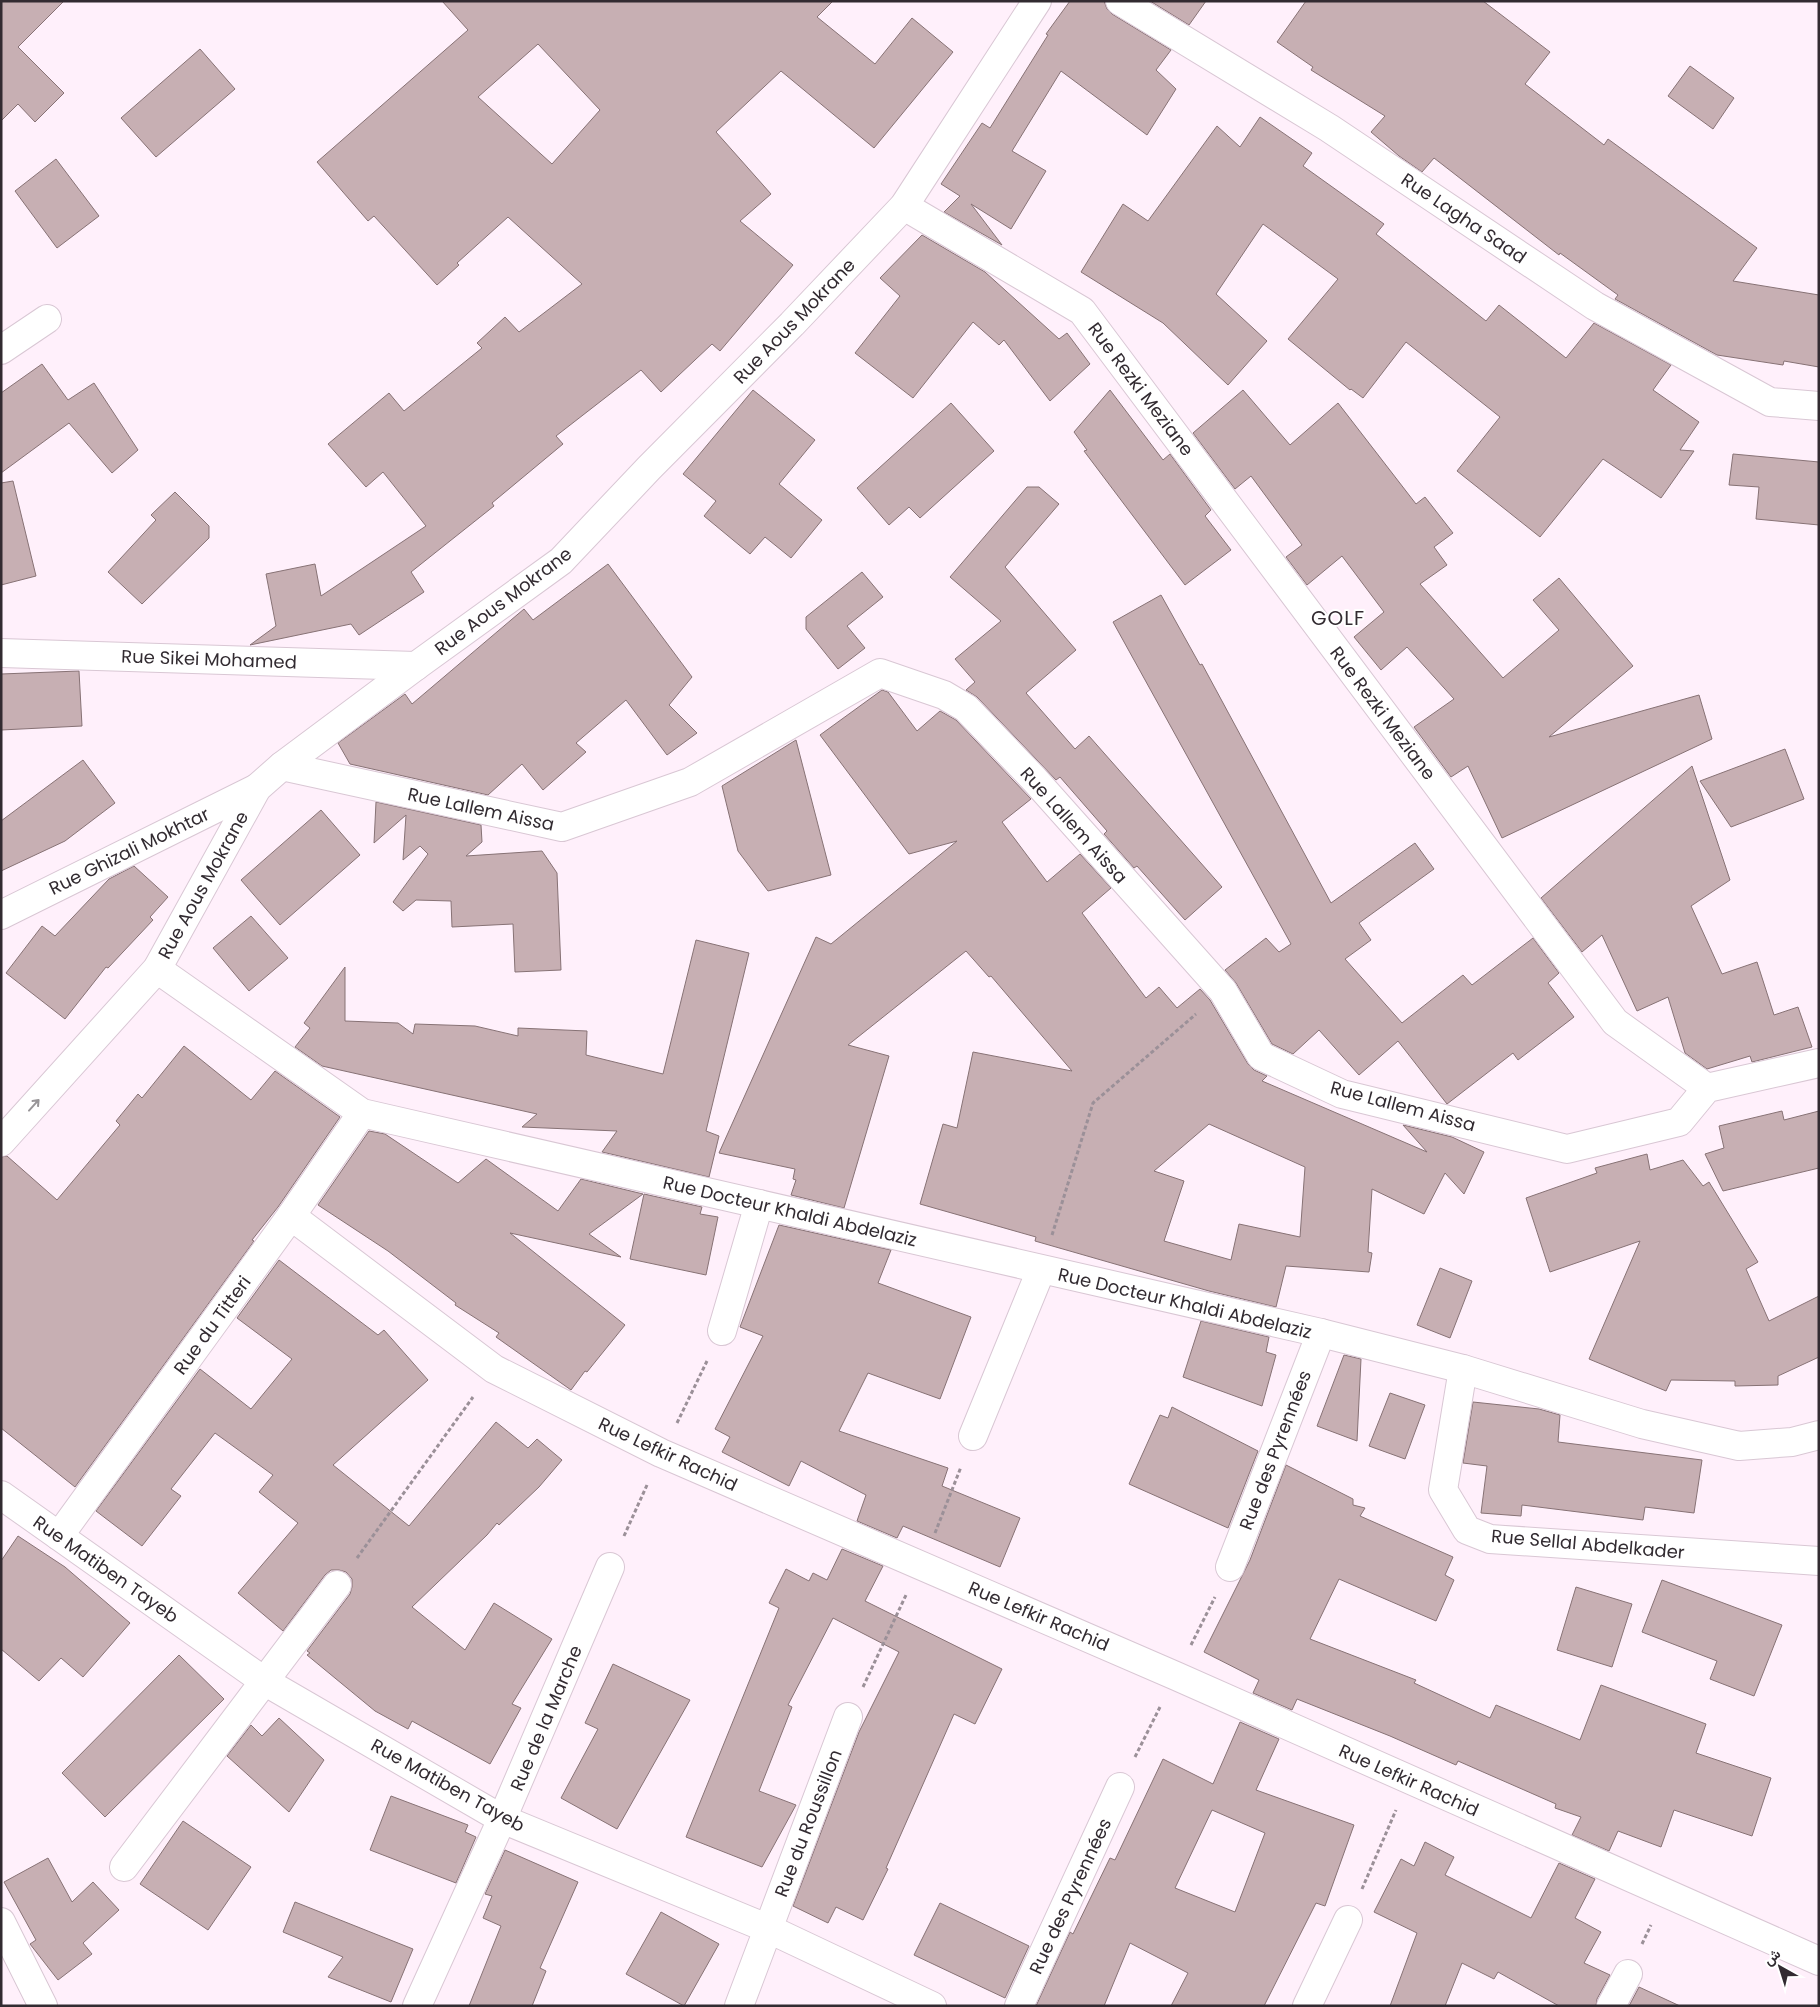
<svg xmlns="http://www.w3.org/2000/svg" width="1820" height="2007" font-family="Poppins,Vazirmatn,sans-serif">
<rect width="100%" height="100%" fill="#fff0fb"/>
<g fill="#c7afb3" stroke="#877275" fill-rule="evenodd">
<path d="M1 1H64L18 47 64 93 35 122 18 104 1 121Z"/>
<path d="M442 1H833L817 17 875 64 912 18 953 52 874 148 781 71 716 132 771 194 740 221 793 265 720 351 712 344 661 392 641 370 556 436 563 444 492 503 494 506 411 572 424 592 359 635 351 624 250 645 276 626 266 574 315 564 321 596 426 526 383 472 366 487 328 444 389 393 404 411 482 348 477 343 505 317 519 332 582 284 508 217 457 263 459 265 437 285 374 216 368 221 317 162 468 30ZM538 44 600 110 552 164 478 97Z"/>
<path d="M1070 1H1104L1107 9 1112 14 1171 50 1156 70 1176 89 1147 135 1061 71 1012 151 1046 171 1011 229 971 204 1002 245 944 212 960 196 941 184 982 123 990 128 1048 35 1046 34Z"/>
<path d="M1150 1H1206L1189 25Z"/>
<path d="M1306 1H1483L1550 52 1525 84 1604 145 1608 139 1757 248 1733 281 1819 295V367L1784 361 1783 365 1717 355 1615 299 1618 295 1560 253 1559 255 1434 158 1422 172 1399 156 1371 132 1385 116 1311 70 1313 67 1277 42Z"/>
<path d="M200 49 235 89 156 157 121 118Z"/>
<path d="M1690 66 1734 98 1713 129 1668 96Z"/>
<path d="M1260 117 1312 153 1303 166 1384 224 1376 234 1486 321 1499 305 1566 358 1594 323 1671 365 1653 390 1699 422 1680 450 1694 451 1661 498 1603 459 1540 537 1457 471 1500 417 1406 342 1363 398 1351 389 1350 390 1288 339 1338 279 1263 224 1216 294 1267 341 1228 385 1163 323 1081 272 1123 204 1148 221 1217 126 1240 147Z"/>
<path d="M56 159 99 216 57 248 15 191Z"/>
<path d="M922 235 985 272 1059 339 1067 333 1090 364 1050 401 1004 340 999 345 973 322 913 398 855 353 900 296 880 278Z"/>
<path d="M42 364 68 400 94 383 138 450 112 473 69 423 1 473V393Z"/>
<path d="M753 390 815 440 779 484 822 520 791 558 765 537 750 554 704 516 716 501 683 474Z"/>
<path d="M1110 390 1163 460 1170 454 1211 510 1205 516 1231 550 1185 585 1084 451 1087 450 1074 432Z"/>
<path d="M1243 390 1290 445 1338 403 1416 504 1425 497 1453 533 1434 547 1447 565 1420 584 1503 678 1559 630 1533 600 1559 578 1633 666 1549 737 1699 695 1712 739 1502 838 1468 766 1451 777 1414 727 1454 699 1407 647 1381 670 1354 637 1384 612 1342 556 1307 585 1286 557 1302 545 1251 476 1235 489 1193 433Z"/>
<path d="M951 403 994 451 920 518 909 507 889 525 857 488Z"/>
<path d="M1733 454 1819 462V525L1756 519 1759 487 1729 485Z"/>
<path d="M13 481 36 576 1 585V483Z"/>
<path d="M1027 487H1039L1059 504 1005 567 1076 650 1026 693 1075 749 1089 736 1222 887 1185 920 1137 866 1134 868 1104 834 1107 831 1060 777 1056 780 977 697 966 690 975 682 955 659 1001 621 950 577Z"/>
<path d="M175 492 209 526V538L142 604 108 572 156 520 151 515Z"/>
<path d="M608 564 692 677 669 705 697 733 667 755 626 700 576 743 586 752 543 790 522 764 488 795 350 764 338 743 405 694 412 704 524 609 533 620Z"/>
<path d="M862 572 883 597 847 626 865 648 838 669 806 629V617Z"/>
<path d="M1161 595 1200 665 1202 664 1331 903 1415 843 1434 869 1359 923 1371 940 1345 959 1402 1023 1463 975 1472 985 1533 938 1559 973 1548 983 1574 1017 1518 1060 1513 1053 1447 1104 1398 1041 1359 1075 1319 1030 1293 1054 1272 1044 1236 983 1225 970 1266 938 1279 952 1291 944 1113 622Z"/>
<path d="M79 671 82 726 1 730V674Z"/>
<path d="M882 690 888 692 917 731 940 711 956 720 1031 799 1002 822 1047 882 1080 854 1111 888 1082 913 1146 998 1159 987 1177 1008 1200 989 1210 1000 1248 1064 1254 1070 1267 1076 1262 1081 1427 1152 1403 1125 1452 1137 1484 1152 1464 1194 1445 1173 1424 1214 1372 1189 1368 1252 1372 1253 1369 1272 1286 1266 1276 1307 1209 1291 1035 1241 1036 1237 920 1204 943 1124 957 1128 973 1052 1072 1071 991 976 989 977 966 951 848 1045 889 1056 844 1208 791 1195 796 1180 793 1179 795 1169 719 1153 816 937 831 944 957 841 909 854 820 735ZM1209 1124 1305 1167 1300 1237 1239 1224 1231 1260 1164 1241 1184 1181 1154 1171Z"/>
<path d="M796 740 831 875 768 891 738 851 722 786Z"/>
<path d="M1785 749 1804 799 1731 827 1700 781Z"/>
<path d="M83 760 115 803 65 841 1 871V821Z"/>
<path d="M1692 766 1730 880 1691 906 1722 974 1757 962 1774 1015 1798 1007 1812 1047 1752 1062 1750 1056 1707 1069 1685 1053 1668 997 1637 1011 1602 935 1582 952 1541 898Z"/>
<path d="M376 802 481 825 482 842 466 856 542 851 557 873 561 970 515 972 513 924 452 927 451 901 416 900 403 911 393 902 428 854 420 846 403 860 406 815 374 843Z"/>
<path d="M321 810 360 855 280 925 241 880Z"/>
<path d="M134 866 168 897 150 917 153 920 108 968 106 967 65 1019 6 973 42 926 55 936 109 879Z"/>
<path d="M251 916 288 958 249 991 213 948Z"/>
<path d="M696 940 749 953 706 1131 719 1136 709 1177 602 1152 617 1131 522 1127 537 1114 322 1066 295 1047 310 1028 304 1023 345 967V1021L398 1023 413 1034 415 1024 475 1026 518 1036V1028L587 1031 586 1055 663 1074Z"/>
<path d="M184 1046 251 1100 275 1071 340 1117 278 1207 252 1240 254 1241 75 1487 1 1428V1157L7 1156 57 1200 120 1125 116 1121 138 1094 142 1098Z"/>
<path d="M1782 1111 1784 1120 1819 1111V1168L1723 1191 1705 1154 1724 1148 1719 1126Z"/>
<path d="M369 1131 385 1134 458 1183 486 1159 558 1211 581 1179 643 1194 589 1234 621 1257 510 1233 625 1325 587 1372 585 1371 571 1390 496 1337 499 1333 455 1305 456 1303 388 1251 318 1205Z"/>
<path d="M1647 1154 1650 1170 1683 1160 1703 1186 1709 1182 1758 1262 1746 1269 1769 1321 1819 1296V1357L1778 1376V1385L1735 1386V1381L1671 1380 1666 1391 1589 1359 1640 1241 1550 1272 1526 1198 1597 1173 1595 1168Z"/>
<path d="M644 1194 702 1207 700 1214 718 1217 706 1275 630 1259Z"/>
<path d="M779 1225 891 1250 878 1283 971 1317 940 1399 868 1373 839 1431 948 1468 942 1486 1020 1518 1000 1567 903 1526 897 1538 857 1521 866 1495 801 1461 789 1486 722 1452 730 1437 715 1429 763 1336 740 1327Z"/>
<path d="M279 1260 378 1335 384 1330 428 1380 333 1465 409 1526 496 1422 528 1448 537 1439 562 1460 539 1487 499 1525 497 1523 487 1535 412 1607 465 1650 494 1603 552 1639 512 1704 521 1708 490 1764 412 1721 408 1729 375 1711 307 1655 310 1653 307 1651 350 1594 352 1587V1579L346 1572 339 1570H331L325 1575 283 1631 238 1593 298 1523 259 1492 273 1475 215 1433 171 1489 181 1496 142 1546 96 1511 200 1369 251 1409 292 1359 237 1318Z"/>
<path d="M1440 1268 1472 1281 1450 1338 1417 1325Z"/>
<path d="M1201 1321 1269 1337 1266 1352 1276 1355 1262 1406 1183 1377Z"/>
<path d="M1344 1355 1361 1359 1357 1441 1317 1426Z"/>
<path d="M1390 1393 1425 1405 1405 1459 1369 1446Z"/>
<path d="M1473 1402 1539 1409 1560 1415 1558 1442 1702 1460 1694 1513 1645 1507 1643 1520 1522 1505 1521 1516 1481 1513 1487 1466 1463 1463Z"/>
<path d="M1172 1407 1258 1451 1228 1528 1129 1484 1160 1415 1168 1418Z"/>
<path d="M1286 1465 1353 1499V1505L1365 1508 1360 1516 1453 1557 1445 1575 1454 1580 1436 1621 1339 1579 1310 1639 1416 1680 1414 1683 1490 1718 1496 1705 1580 1740 1601 1685 1706 1724 1696 1753 1771 1778 1752 1836 1674 1810 1661 1847 1618 1831 1609 1851 1572 1835 1581 1817 1555 1808 1556 1804 1458 1761 1456 1765 1390 1736 1297 1699 1292 1710 1253 1693 1259 1680 1204 1652 1250 1560Z"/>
<path d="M18 1536 65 1567 130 1623 83 1677 61 1658 39 1681 1 1649V1561Z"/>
<path d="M842 1549 883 1566 865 1601 1002 1669 975 1724 954 1714 886 1868 888 1869 863 1920 836 1907 828 1923 793 1906 859 1732 899 1652 833 1618 788 1705 792 1707 759 1791 796 1805 762 1867 686 1837 779 1608 769 1603 786 1569 809 1581 813 1573 827 1580Z"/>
<path d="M1662 1580 1782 1625 1754 1696 1710 1679 1717 1661 1642 1632Z"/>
<path d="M1576 1587 1632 1604 1612 1667 1557 1650Z"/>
<path d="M179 1655 224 1699 105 1817 62 1773Z"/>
<path d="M613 1664 690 1700 617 1829 561 1798 598 1729 585 1723Z"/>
<path d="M279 1718 324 1760 289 1812 227 1756 251 1725 262 1736Z"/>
<path d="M1240 1722 1279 1739 1256 1790 1354 1825 1325 1906 1316 1903 1264 2006H1171L1188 1973 1130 1943 1104 2006H1036L1070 1932 1073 1934 1110 1858 1115 1860 1163 1759 1213 1784ZM1212 1810 1265 1833 1235 1912 1175 1888Z"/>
<path d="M391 1796 468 1825 465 1832 476 1837 456 1883 370 1850Z"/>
<path d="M183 1821 251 1867 208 1930 140 1884Z"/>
<path d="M1425 1842 1454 1857 1445 1875 1531 1918 1559 1863 1595 1879 1575 1918 1601 1932 1584 1963 1610 1975 1597 1999 1596 2006H1559L1498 1972 1494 1979 1462 1963 1445 2006H1390L1417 1933 1374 1912 1401 1859 1414 1866Z"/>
<path d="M505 1850 578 1882 540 1968 546 1971 532 2006H469L501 1926 483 1918 492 1896 485 1894Z"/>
<path d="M48 1858 72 1902 93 1882 119 1910 83 1943 92 1954 58 1980 30 1944 36 1940 4 1882Z"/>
<path d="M295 1902 413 1949 391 2002 328 1977 343 1957 283 1932Z"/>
<path d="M940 1903 1029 1946 1005 1998 914 1955Z"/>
<path d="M661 1912 719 1944 684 2006 626 1974Z"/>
<path d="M1639 1987 1680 2006H1629Z"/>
</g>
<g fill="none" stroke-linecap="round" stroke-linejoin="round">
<defs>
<g id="minor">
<path d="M1120 1 1329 128 1595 306 1770 402 1819 406"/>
<path d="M904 206 1082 311 1615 1022 1707 1088"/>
<path d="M1 350 47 319"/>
<path d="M1 653 416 666"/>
<path d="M282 766 562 827 690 782 880 673 944 695 966 708 1034 779 1223 991 1261 1056 1342 1094 1567 1149 1679 1122 1707 1088 1819 1063"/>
<path d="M1 915 257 788"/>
<path d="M157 969 362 1113 1321 1333 1463 1369 1642 1424 1739 1446 1792 1442 1819 1435"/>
<path d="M1 1142 157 969 257 788 282 766 416 666 561 561 649 468 792 324 904 206 1037 1"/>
<path d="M291 1216 494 1369 661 1453 1176 1676 1819 1961"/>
<path d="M722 1331 759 1204"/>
<path d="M1463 1369 1443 1490 1467 1530 1490 1539 1819 1561"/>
<path d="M973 1436 1041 1270"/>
<path d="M1 1495 264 1681 502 1819 769 1929 932 2006"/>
<path d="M59 1536 291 1216 362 1113"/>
<path d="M1230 1567 1321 1333"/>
<path d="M124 1867 337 1585"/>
<path d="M417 2006 502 1819 610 1567"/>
<path d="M739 2006 848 1717"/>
<path d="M1019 2006 1120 1787"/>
<path d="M1307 2006 1348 1920"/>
<path d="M1611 2006 1628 1974"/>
</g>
<path id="secondary" d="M1 1922 43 2006"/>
</defs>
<use href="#minor" stroke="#d9c7d4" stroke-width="30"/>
<use href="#secondary" stroke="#d9c7d4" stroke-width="30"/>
<g stroke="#9b9098" stroke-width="3" stroke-dasharray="4 2.5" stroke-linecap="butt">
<path d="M1052 1235 1093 1103 1196 1014"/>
<path d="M677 1423 707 1361"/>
<path d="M935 1533 961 1467"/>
<path d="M624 1536 647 1485"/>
<path d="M357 1558 473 1397"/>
<path d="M1191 1645 1215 1597"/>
<path d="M863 1687 906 1595"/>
<path d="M1135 1757 1160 1707"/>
<path d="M1362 1889 1396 1810"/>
<path d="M1642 1944 1651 1925"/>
</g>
<use href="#minor" stroke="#fff" stroke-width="28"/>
<use href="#secondary" stroke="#fff" stroke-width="28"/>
</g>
<defs><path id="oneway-shaft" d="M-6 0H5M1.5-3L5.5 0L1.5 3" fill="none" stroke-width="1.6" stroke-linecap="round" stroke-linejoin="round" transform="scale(1.25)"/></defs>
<use stroke="#989598" href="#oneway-shaft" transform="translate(34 1105) rotate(-48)"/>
<g text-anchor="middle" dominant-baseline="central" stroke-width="4" stroke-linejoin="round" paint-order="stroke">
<g font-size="18" fill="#322b31" stroke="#fff">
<text transform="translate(1464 218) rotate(34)">Rue Lagha Saad</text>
<text transform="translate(794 321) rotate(-46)">Rue Aous Mokrane</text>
<text transform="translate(1141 389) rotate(53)">Rue Rezki Meziane</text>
<text transform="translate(503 601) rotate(-37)">Rue Aous Mokrane</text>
<text transform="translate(209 659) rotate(2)">Rue Sikei Mohamed</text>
<text transform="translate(1383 713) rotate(53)">Rue Rezki Meziane</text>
<text transform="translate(481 809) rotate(12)">Rue Lallem Aissa</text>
<text transform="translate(1074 825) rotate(48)">Rue Lallem Aissa</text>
<text transform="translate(129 851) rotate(-26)">Rue Ghizali Mokhtar</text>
<text transform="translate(203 885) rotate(-61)">Rue Aous Mokrane</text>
<text transform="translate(1403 1106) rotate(15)">Rue Lallem Aissa</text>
<text transform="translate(790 1211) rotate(13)">Rue Docteur Khaldi Abdelaziz</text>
<text transform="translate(1185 1303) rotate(13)">Rue Docteur Khaldi Abdelaziz</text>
<text transform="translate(212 1325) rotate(-54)">Rue du Titteri</text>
<text transform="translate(1275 1450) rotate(-69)">Rue des Pyrennées</text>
<text transform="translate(668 1454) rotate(25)">Rue Lefkir Rachid</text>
<text transform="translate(1588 1544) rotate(5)">Rue Sellal Abdelkader</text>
<text transform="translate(106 1569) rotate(35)">Rue Matiben Tayeb</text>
<text transform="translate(1039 1616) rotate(23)">Rue Lefkir Rachid</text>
<text transform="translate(546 1718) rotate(-67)">Rue de la Marche</text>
<text transform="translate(1409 1780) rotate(24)">Rue Lefkir Rachid</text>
<text transform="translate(448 1785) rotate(29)">Rue Matiben Tayeb</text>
<text transform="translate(808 1823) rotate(-69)">Rue du Roussillon</text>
<text transform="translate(1070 1896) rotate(-65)">Rue des Pyrennées</text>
</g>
<g font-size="20" letter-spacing="1" fill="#322b31" stroke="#fff">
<text x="1338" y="618">GOLF</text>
</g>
</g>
<rect width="1820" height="2007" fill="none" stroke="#322b31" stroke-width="5"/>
<g transform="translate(1780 1967) rotate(321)" stroke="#ffffff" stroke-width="4" paint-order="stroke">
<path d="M0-4L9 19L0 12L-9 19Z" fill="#322b31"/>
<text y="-8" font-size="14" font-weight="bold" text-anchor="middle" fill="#322b31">ش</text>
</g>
</svg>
